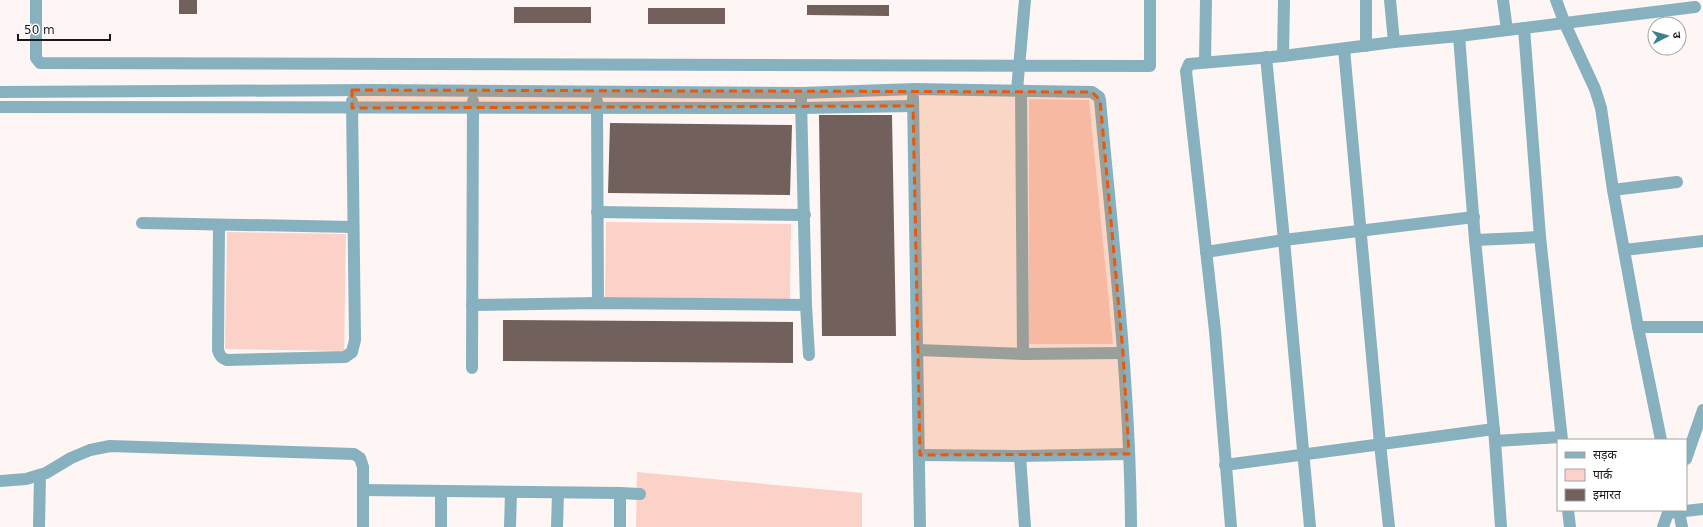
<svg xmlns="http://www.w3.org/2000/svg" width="1703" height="527" font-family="'DejaVu Sans','Noto Sans Devanagari',sans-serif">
<rect width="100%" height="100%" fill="#fef6f4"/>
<g fill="#fcd1c8">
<path d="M1029 99 1089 100 1113 344H1029Z"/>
<path d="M606 222 791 224 790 299 605 297Z"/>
<path d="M227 232 346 234 344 351 225 349Z"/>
<path d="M637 472 862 493V527H636Z"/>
</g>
<g fill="#71605c">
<rect x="179" y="0" width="18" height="14"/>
<path d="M807 5H889V16L807 15Z"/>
<rect x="514" y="7" width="77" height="16"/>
<rect x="648" y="8" width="77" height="16"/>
<path d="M819 115H892L896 336H822Z"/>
<path d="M610 123 792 125 790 195 608 193Z"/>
<path d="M503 320 793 322V363L503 361Z"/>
</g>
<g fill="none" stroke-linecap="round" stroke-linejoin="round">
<g stroke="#88b1bf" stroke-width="12">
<path d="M36 0V58L40 63 1150 66V0"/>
<path d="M1366 0V46"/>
<path d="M1390 0 1394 42"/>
<path d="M1503 0 1507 30"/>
<path d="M1556 0 1565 24 1595 89 1601 108 1613 190 1638 327 1661 440"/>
<path d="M1524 28 1540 237 1562 440"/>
<path d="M1459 36 1475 240 1495 441 1501 527"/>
<path d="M1344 49 1380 444 1389 527"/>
<path d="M1283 56 1284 0"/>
<path d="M1266 57 1284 240 1310 527"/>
<path d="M1205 62 1206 0"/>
<path d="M1017 90 1025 0"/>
<path d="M1021 90 1023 354"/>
<path d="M0 92 372 90 802 93 914 89 1092 92 1099 97 1100 100C1113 242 1130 384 1131 527"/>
<path d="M913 98 920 527"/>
<path d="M801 100 806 305 809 355"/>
<path d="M597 101 598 303"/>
<path d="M0 107 801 108 913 106"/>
<path d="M1613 190 1677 182"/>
<path d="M597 212 805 215"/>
<path d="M142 223 353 227"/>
<path d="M219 225 218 350C220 356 221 358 227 360L345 357 352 352 355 340 352 101"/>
<path d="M1475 240 1540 237"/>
<path d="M1624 250 1703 241"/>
<path d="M1206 252 1284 240 1474 217"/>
<path d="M472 305 598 303 806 305"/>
<path d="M1638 327H1703"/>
<path d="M918 350 1023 354 1123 353"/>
<path d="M472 368 473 101"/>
<path d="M1495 441 1561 437"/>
<path d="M920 455 1020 456 1129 454"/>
<path d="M1020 456 1025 527"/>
<path d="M1686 459 1703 410"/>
<path d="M1225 465 1494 429"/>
<path d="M0 481 26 479 46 473 71 458 90 450 110 446 354 454 360 458 363 467V527"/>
<path d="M363 490 620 493V527"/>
<path d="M620 493 640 494"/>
<path d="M1568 510 1570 527"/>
<path d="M1679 512 1682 527"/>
<path d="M1668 513 1703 509"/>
<path d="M39 527 40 475"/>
<path d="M441 527V492"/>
<path d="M510 527 511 492"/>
<path d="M557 527 558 493"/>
<path d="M1231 527 1215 331 1186 71 1189 64 1283 56 1394 42 1459 36 1695 7"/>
<path d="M1663 527 1669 510"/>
</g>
</g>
<path fill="#e8590c" fill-opacity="0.2" stroke="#e8590c" stroke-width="3" stroke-dasharray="8 5" stroke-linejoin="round" d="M352 90 1092 92 1100 100 1123 353 1129 454 920 455 913 106 352 108Z"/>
<rect x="1557" y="439" width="130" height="72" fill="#ffffff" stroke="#a5a2a1"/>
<rect x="1565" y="452" width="20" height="6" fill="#88b1bf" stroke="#a5a2a1"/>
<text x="1593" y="459" font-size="12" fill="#1e1715">सड़क</text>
<rect x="1565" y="469" width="20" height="12" fill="#fcd1c8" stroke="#a5a2a1"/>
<text x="1593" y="479" font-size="12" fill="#1e1715">पार्क</text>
<rect x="1565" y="489" width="20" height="12" fill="#71605c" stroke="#a5a2a1"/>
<text x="1593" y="499" font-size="12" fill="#1e1715">इमारत</text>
<g transform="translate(1667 36) rotate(84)"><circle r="19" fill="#ffffff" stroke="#a5a2a1"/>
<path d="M0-3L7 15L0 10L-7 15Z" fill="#3e7e91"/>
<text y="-6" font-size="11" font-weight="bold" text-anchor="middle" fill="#1e1715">उ</text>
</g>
<path d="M18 34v6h92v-6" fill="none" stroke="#1e1715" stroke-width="2"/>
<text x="24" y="34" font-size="12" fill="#1e1715" stroke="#ffffff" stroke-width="3" paint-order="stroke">50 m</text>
</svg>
